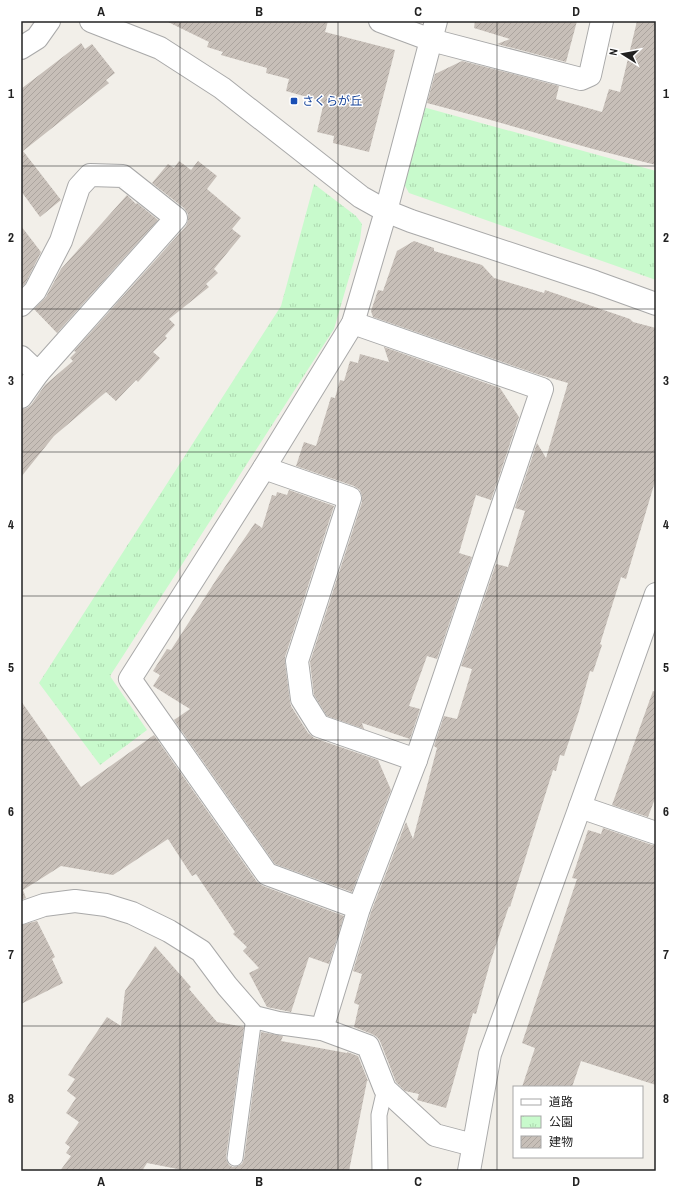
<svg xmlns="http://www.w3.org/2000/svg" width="677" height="1192" font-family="'Archivo Narrow','Noto Sans JP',sans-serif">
<defs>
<pattern id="park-tufts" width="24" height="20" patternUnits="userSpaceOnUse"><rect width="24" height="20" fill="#c8facc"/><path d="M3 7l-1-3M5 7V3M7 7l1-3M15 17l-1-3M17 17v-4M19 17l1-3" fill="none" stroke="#acd6af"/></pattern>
<pattern id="building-hatch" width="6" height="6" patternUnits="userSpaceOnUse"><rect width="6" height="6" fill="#c7bfb8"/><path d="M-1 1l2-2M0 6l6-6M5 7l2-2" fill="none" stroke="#aba49e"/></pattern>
</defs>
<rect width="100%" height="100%" fill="#f2efe9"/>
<g fill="url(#park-tufts)">
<path d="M423 107 656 171V280L409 193 403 182Z"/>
<path d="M314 184 356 216 362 224 360 240 334 329 110 676 147 730 100 765 39 683 281 306Z"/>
</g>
<g fill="url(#building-hatch)">
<path d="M166 21H328L325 32 395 50 369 152 333 143 334 136 317 132 323 106 320 105 321 101 286 91 289 79 266 73 267 68 221 55 223 52 207 47 209 42Z"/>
<path d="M475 21H577L566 62 497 44 510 39 474 28Z"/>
<path d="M637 21H656V165L593 149 480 117 427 103 435 74 462 61 559 86 556 99 602 112 609 89 620 92Z"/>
<path d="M81 43 85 49 92 44 115 73 106 80 109 83 23 151 61 200 40 217 21 191V89Z"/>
<path d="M179 161 191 170 198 161 217 176 207 189 241 218 232 229 241 236 214 269 218 273 206 284 209 287 169 319 175 325 165 336 167 338 153 352 160 358 138 382 136 380 116 401 106 392 54 436 21 477V409L27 408 31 405 45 385 73 361 70 358 76 352 74 351 186 226 188 220V214L184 208 152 183 168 164 174 168Z"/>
<path d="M127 195 136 204 137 203 158 220 57 333 34 309 46 297 61 269Z"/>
<path d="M21 226 41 252 25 284 21 287Z"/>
<path d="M414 241 434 248V251L482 265 494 278 544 293 545 290 630 319 633 322 656 328V478L626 579 621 577 600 644 602 645 593 672 590 671 579 711 564 756 560 755 556 771 553 770 510 907 509 906 490 963 476 1014 473 1013 446 1108 417 1100 419 1094 405 1091 396 1082 380 1041 377 1037 372 1034 354 1027 359 1005 354 1003 362 974 353 971 371 912 406 822 413 839 437 748 434 746 444 716 457 719 472 669 461 666 496 564 508 567 525 511 515 508 537 443 546 458 568 383 537 374 373 317 371 311 378 290 383 291 397 251Z"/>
<path d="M384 347 500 388 519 417 491 500 476 495 459 553 472 557 437 659 427 656 409 706 420 709 410 739 362 723 364 729 327 716 314 695 310 662 362 502V496L360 490 354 486 296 466 304 442 316 446 331 397 335 398 340 380 344 381 350 361 358 363 360 354 389 362Z"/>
<path d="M289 490 334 506 285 657V663L290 701 291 706 308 733 314 738 378 760 391 790 352 892 275 864 174 720 190 709 153 686 160 675 153 671 167 649 171 650 218 577 255 523 262 528 272 495 276 496 277 492 287 495Z"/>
<path d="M653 691 656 692V796L648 817 612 805Z"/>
<path d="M21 701 81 787 154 735 257 882 263 886 344 916 329 964 309 957 291 1012 267 1007 249 973 259 968 243 951 247 947 233 934 235 932 196 874 192 876 168 839 113 875 61 866 23 890 26 898 21 900Z"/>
<path d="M603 828 652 845H656V1085L581 1061 572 1087H522L535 1048 522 1043 577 879 572 878 588 830 601 834Z"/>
<path d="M37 921 55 957 52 959 63 983 21 1004V925Z"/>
<path d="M155 946 191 987 189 989 217 1022 244 1027 226 1157 227 1161 229 1165 233 1167 238 1166 242 1164 244 1159 261 1032 283 1036 281 1041 347 1053V1052L358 1056 368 1081H367L349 1171H188L147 1163 142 1171H60L71 1156 66 1153 70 1147 65 1143 79 1122 66 1113 76 1098 67 1091 75 1079 68 1075 107 1017 121 1026 125 991Z"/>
</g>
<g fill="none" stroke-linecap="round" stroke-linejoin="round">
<defs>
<g id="lane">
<path d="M235 1158 254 1017"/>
<path d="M380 1171 379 1115 385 1089"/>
</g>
<g id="street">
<path d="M91 21 160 48 222 88 361 197 386 211 411 221 595 282 656 304"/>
<path d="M380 21 431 40 581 79 590 75 602 21"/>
<path d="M21 48 37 38 49 21"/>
<path d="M21 305 35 291 61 241 79 187 90 175 123 176 176 218 38 373 21 357"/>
<path d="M21 397 38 373"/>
<path d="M264 468 350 498 297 661 302 699 319 726 416 760"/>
<path d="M580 807 656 833"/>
<path d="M359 908 267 874 130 679 264 468 353 323 386 211 436 21"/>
<path d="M21 913 44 905 75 901 106 905 132 913 169 931 201 951 227 986 254 1017 278 1023 322 1029 368 1046 385 1089 435 1135 473 1145"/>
<path d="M322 1029 359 908 416 760 542 389 353 323"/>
<path d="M469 1171 490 1054 580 807 656 594"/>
</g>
</defs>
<use href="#lane" stroke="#a9a9a9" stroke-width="17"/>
<use href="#street" stroke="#a9a9a9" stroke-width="24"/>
<use href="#lane" stroke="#fff" stroke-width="15"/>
<use href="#street" stroke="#fff" stroke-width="22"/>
</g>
<path fill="none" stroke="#222" stroke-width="1" stroke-opacity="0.55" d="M180 21V1171M338 21V1171M497 21V1171M21 166H656M21 309H656M21 452H656M21 596H656M21 740H656M21 883H656M21 1026H656"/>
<rect fill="#1a4fb4" stroke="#fff" stroke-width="1.5" x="290" y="97" width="8" height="8" rx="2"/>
<g text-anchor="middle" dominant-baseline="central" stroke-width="3" stroke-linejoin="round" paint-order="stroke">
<g font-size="12" fill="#164399" stroke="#fff" text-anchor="start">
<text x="302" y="101">さくらが丘</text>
</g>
</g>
<rect width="677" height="1192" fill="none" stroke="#ffffff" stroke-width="44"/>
<rect x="513" y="1086" width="130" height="72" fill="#ffffff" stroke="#a7a7a7"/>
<rect x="521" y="1099" width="20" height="6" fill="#ffffff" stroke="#a7a7a7"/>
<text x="549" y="1106" font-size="12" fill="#222222">道路</text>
<rect x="521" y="1116" width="20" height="12" fill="url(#park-tufts)" stroke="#a7a7a7"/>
<text x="549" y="1126" font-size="12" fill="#222222">公園</text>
<rect x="521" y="1136" width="20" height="12" fill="url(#building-hatch)" stroke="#a7a7a7"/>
<text x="549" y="1146" font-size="12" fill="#222222">建物</text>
<g transform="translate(623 54) rotate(281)" stroke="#ffffff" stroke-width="3" paint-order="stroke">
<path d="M0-3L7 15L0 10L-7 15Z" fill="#222222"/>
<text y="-6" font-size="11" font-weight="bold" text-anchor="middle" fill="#222222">N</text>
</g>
<rect x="22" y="22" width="633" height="1148" fill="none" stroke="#222" stroke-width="1.5"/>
<g font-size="13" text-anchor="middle" font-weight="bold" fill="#222">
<text x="101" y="16">A</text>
<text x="259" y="16">B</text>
<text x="418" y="16">C</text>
<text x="576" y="16">D</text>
<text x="11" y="98">1</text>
<text x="666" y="98">1</text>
<text x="11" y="242">2</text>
<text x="666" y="242">2</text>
<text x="11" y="385">3</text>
<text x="666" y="385">3</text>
<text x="11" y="529">4</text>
<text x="666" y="529">4</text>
<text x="11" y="672">5</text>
<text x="666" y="672">5</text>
<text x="11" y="816">6</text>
<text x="666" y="816">6</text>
<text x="11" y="959">7</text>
<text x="666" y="959">7</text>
<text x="11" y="1103">8</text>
<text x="666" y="1103">8</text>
<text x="101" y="1186">A</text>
<text x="259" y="1186">B</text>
<text x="418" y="1186">C</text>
<text x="576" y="1186">D</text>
</g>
</svg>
